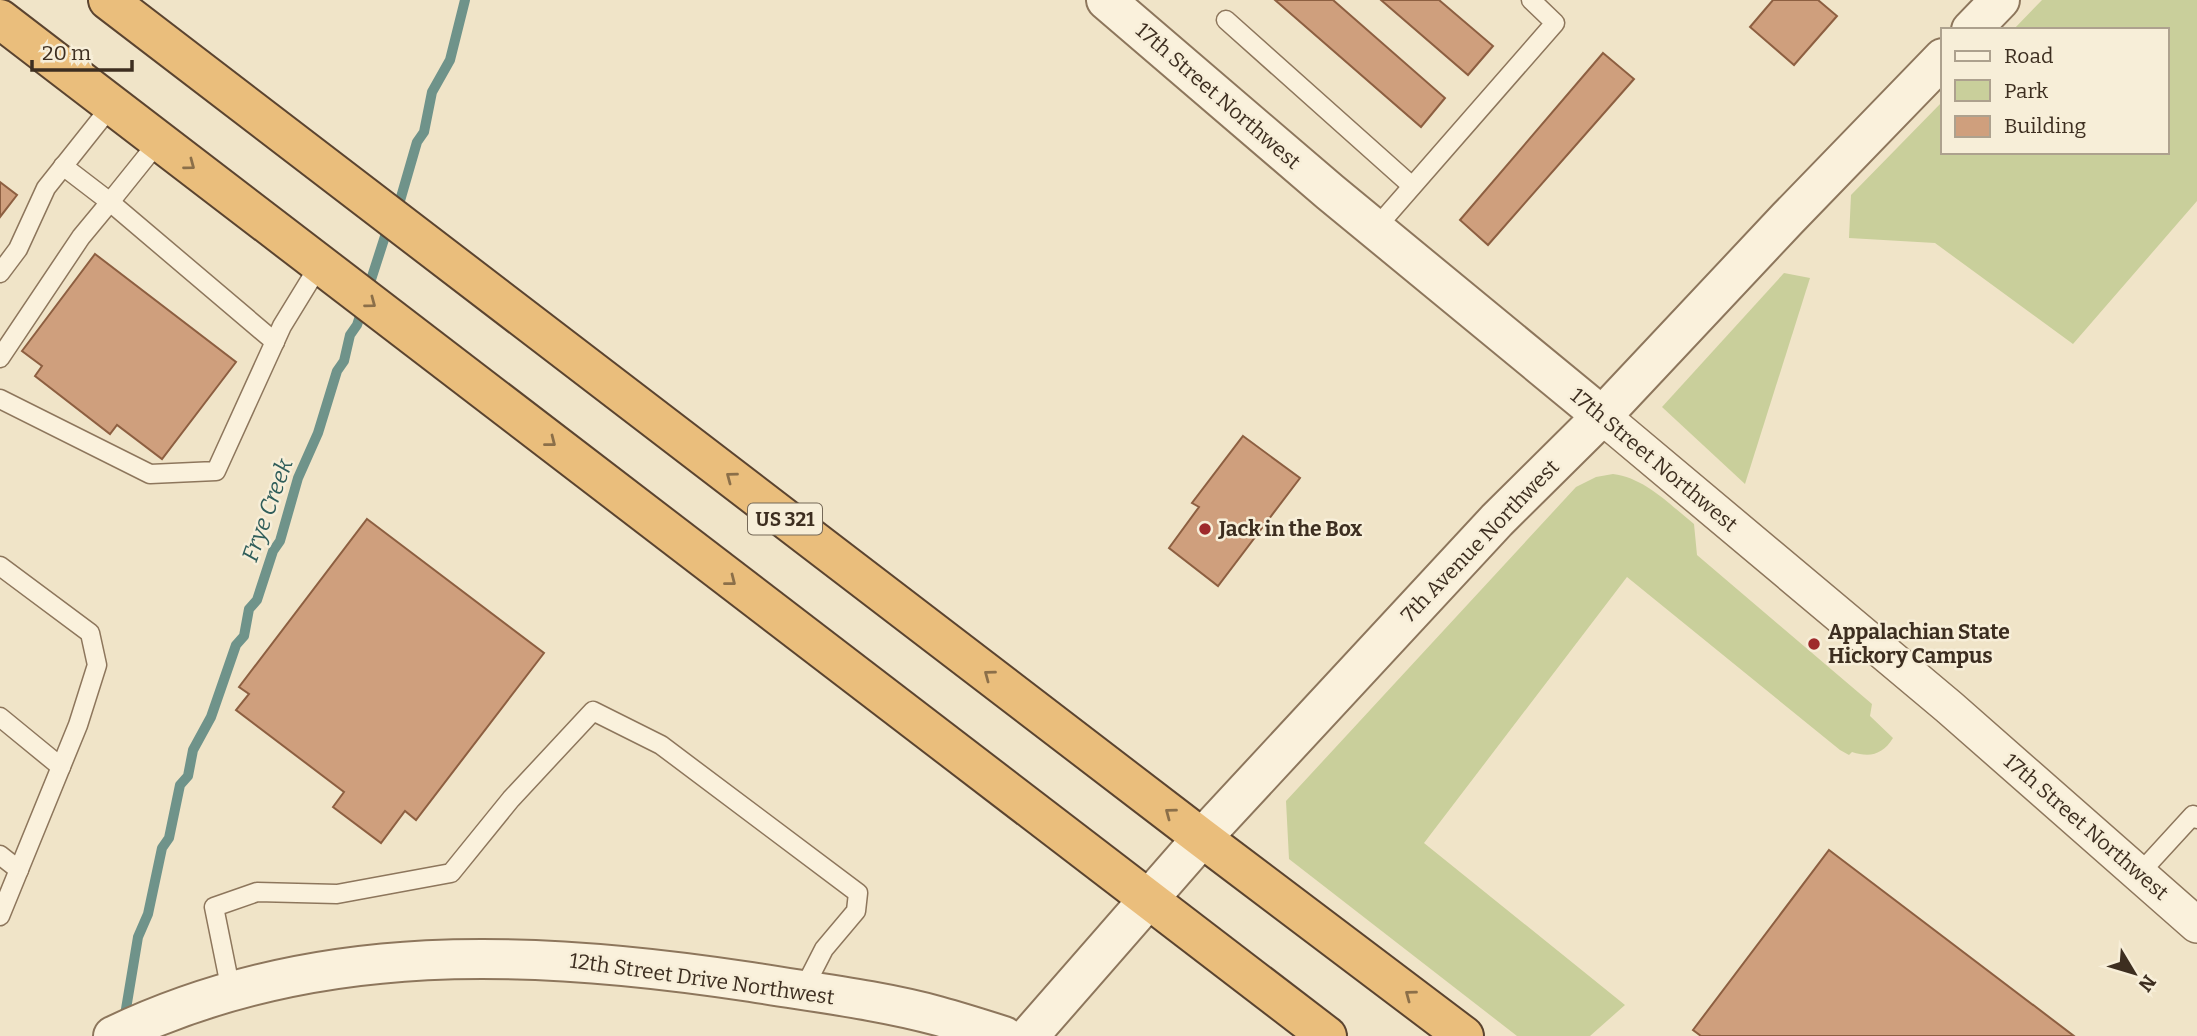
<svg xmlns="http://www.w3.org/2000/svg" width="2197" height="1036" font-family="Bitter,serif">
<rect width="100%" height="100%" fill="#f0e4c8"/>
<g fill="#c9cf9b">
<path d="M2042 0H2197V201L2073 344 1935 243 1849 238 1851 195 1943 101V152H2167V30H2013Z"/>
<path d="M1784 273 1810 278 1745 484 1662 407Z"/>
<path d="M1613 474C1645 478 1669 504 1694 524L1697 555 1872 704 1870 716 1893 738C1883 754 1871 758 1852 752L1849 755 1840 750 1627 577 1424 843 1625 1005 1590 1036H1517L1289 859 1286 801 1576 487 1596 477Z"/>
</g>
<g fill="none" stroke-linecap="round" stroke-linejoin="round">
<g stroke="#6f938a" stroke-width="10">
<path d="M397 211 417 142 424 132 432 92 450 60 465 0"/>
<path d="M368 289 388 227"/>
<path d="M124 1021 138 937 148 914 162 848 169 838 180 785 188 776 193 750 211 717 236 645 244 636 249 609 257 600 273 551 280 541 298 478 318 433 337 371 344 361 350 335 357 325 363 307"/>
</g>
</g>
<g fill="#cf9f7d" stroke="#8d5f41" stroke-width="2">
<path d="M1275 0H1333L1445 98 1421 127Z"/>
<path d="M1381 0H1439L1493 46 1468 75Z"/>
<path d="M1773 0H1818L1837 16 1794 65 1750 27Z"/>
<path d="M1603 53 1634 79 1488 245 1460 220Z"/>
<path d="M0 182 17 195 0 217Z"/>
<path d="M95 254 236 362 162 459 117 425 110 434 35 376 42 366 22 351Z"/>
<path d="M1243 436 1300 478 1218 586 1169 548 1199 507 1192 503Z"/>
<path d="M367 519 544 653 416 820 405 811 381 843 333 807 344 792 236 710 249 694 239 687Z"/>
<path d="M1829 850 2074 1036H1701L1693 1030Z"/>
</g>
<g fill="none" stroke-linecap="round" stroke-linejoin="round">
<defs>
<g id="service">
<path d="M1226 20 1412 186"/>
<path d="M63 166 110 202 159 141"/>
<path d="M1375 229 1555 23 1531 0"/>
<path d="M0 273 18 249 46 188 112 105"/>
<path d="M0 358 81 237 110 202 275 342"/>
<path d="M0 399 150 474 216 471 282 326 320 264"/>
<path d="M0 566 90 633 97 665 78 725 0 916"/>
<path d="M0 717 61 767"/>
<path d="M0 855 19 870"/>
<path d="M2139 874 2193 815 2197 819"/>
<path d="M231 991 214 907 257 892 337 894 451 873 511 799 593 711 661 745 858 893 856 911 824 949 803 990"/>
</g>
<path id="minor" d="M1602 416 1949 707 2197 925"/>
<g id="tertiary">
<path d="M1106 0 1330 192 1602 416"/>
<path d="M1971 30 2000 0"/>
<path d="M113 1036C315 939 535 949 751 982 811 992 880 1000 938 1016 960 1022 982 1029 1004 1036"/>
<path d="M1029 1036 1202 838 1497 520 1602 416 1788 218 1943 58"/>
</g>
<g id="trunk">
<path d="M108 0 1202 838 1464 1036"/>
<path d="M0 19 1327 1036"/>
</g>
</defs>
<use href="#service" stroke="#8d765c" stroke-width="21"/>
<use href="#minor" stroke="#8d765c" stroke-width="38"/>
<use href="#tertiary" stroke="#8d765c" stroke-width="42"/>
<use href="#trunk" stroke="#5b4430" stroke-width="42"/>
<use href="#service" stroke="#faf1dc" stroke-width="18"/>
<use href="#minor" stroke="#faf1dc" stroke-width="35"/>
<use href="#tertiary" stroke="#faf1dc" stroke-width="38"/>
<use href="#trunk" stroke="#eabe7c" stroke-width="38"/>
</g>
<defs><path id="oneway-chevron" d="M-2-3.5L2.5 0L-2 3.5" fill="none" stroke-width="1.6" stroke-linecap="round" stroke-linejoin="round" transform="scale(1.75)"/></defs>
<g stroke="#8b6f49">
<use href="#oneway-chevron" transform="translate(190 165) rotate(37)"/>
<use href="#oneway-chevron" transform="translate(371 303) rotate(37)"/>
<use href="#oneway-chevron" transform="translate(551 442) rotate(38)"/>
<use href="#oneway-chevron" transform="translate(731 477) rotate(-143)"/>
<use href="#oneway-chevron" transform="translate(731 581) rotate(38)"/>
<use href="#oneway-chevron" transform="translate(989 675) rotate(-143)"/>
<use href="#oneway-chevron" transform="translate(1170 813) rotate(-143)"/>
<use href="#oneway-chevron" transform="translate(1410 995) rotate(-143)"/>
</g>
<g fill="#9e2a2b" stroke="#f7eed8" stroke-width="2.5">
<circle cx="1205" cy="529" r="7"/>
<circle cx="1814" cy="644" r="7"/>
</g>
<g text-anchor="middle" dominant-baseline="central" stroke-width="5" stroke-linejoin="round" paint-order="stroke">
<rect fill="#f7eed8" stroke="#756857" stroke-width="2" x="748" y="503.5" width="74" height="31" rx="5"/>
<g font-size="19" font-weight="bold" fill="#3d2e20">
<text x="785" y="519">US 321</text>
</g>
<g font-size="21" fill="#3d2e20" stroke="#f7eed8">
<text transform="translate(1218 96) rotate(41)">17th Street Northwest</text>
<text transform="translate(1654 460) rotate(40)">17th Street Northwest</text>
<text transform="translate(1480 541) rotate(-46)">7th Avenue Northwest</text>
<text transform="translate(2086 827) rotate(41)">17th Street Northwest</text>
<text transform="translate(702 979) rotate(8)">12th Street Drive Northwest</text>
</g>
<g font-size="21" font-weight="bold" fill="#3d2e20" stroke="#f7eed8" text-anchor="start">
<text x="1219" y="529">Jack in the Box</text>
<text x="1828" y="632">Appalachian State<tspan x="1828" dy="24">Hickory Campus</tspan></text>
</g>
<g font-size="23" font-style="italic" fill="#2f5d5a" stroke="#f7eed8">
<text transform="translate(267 510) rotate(-70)">Frye Creek</text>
</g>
</g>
<rect x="1941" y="28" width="228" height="126" fill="#f7eed8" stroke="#ada18e" stroke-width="2"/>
<rect x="1955" y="51" width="35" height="10" fill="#faf1dc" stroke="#ada18e" stroke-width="2"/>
<text x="2004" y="63" font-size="21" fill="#3d2e20">Road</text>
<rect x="1955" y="80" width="35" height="21" fill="#c9cf9b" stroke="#ada18e" stroke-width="2"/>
<text x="2004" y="98" font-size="21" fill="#3d2e20">Park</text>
<rect x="1955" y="116" width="35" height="21" fill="#cf9f7d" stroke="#ada18e" stroke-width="2"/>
<text x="2004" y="133" font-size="21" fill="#3d2e20">Building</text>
<g transform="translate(2134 973) rotate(128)" stroke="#f7eed8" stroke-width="5" paint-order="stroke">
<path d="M0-5L12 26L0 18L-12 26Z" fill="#3d2e20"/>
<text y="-10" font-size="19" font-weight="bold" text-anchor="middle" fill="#3d2e20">N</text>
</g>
<path d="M32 60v10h100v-10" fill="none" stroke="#3d2e20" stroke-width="3.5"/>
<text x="42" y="60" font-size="21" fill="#3d2e20" stroke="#f7eed8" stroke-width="5" paint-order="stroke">20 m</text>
</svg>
